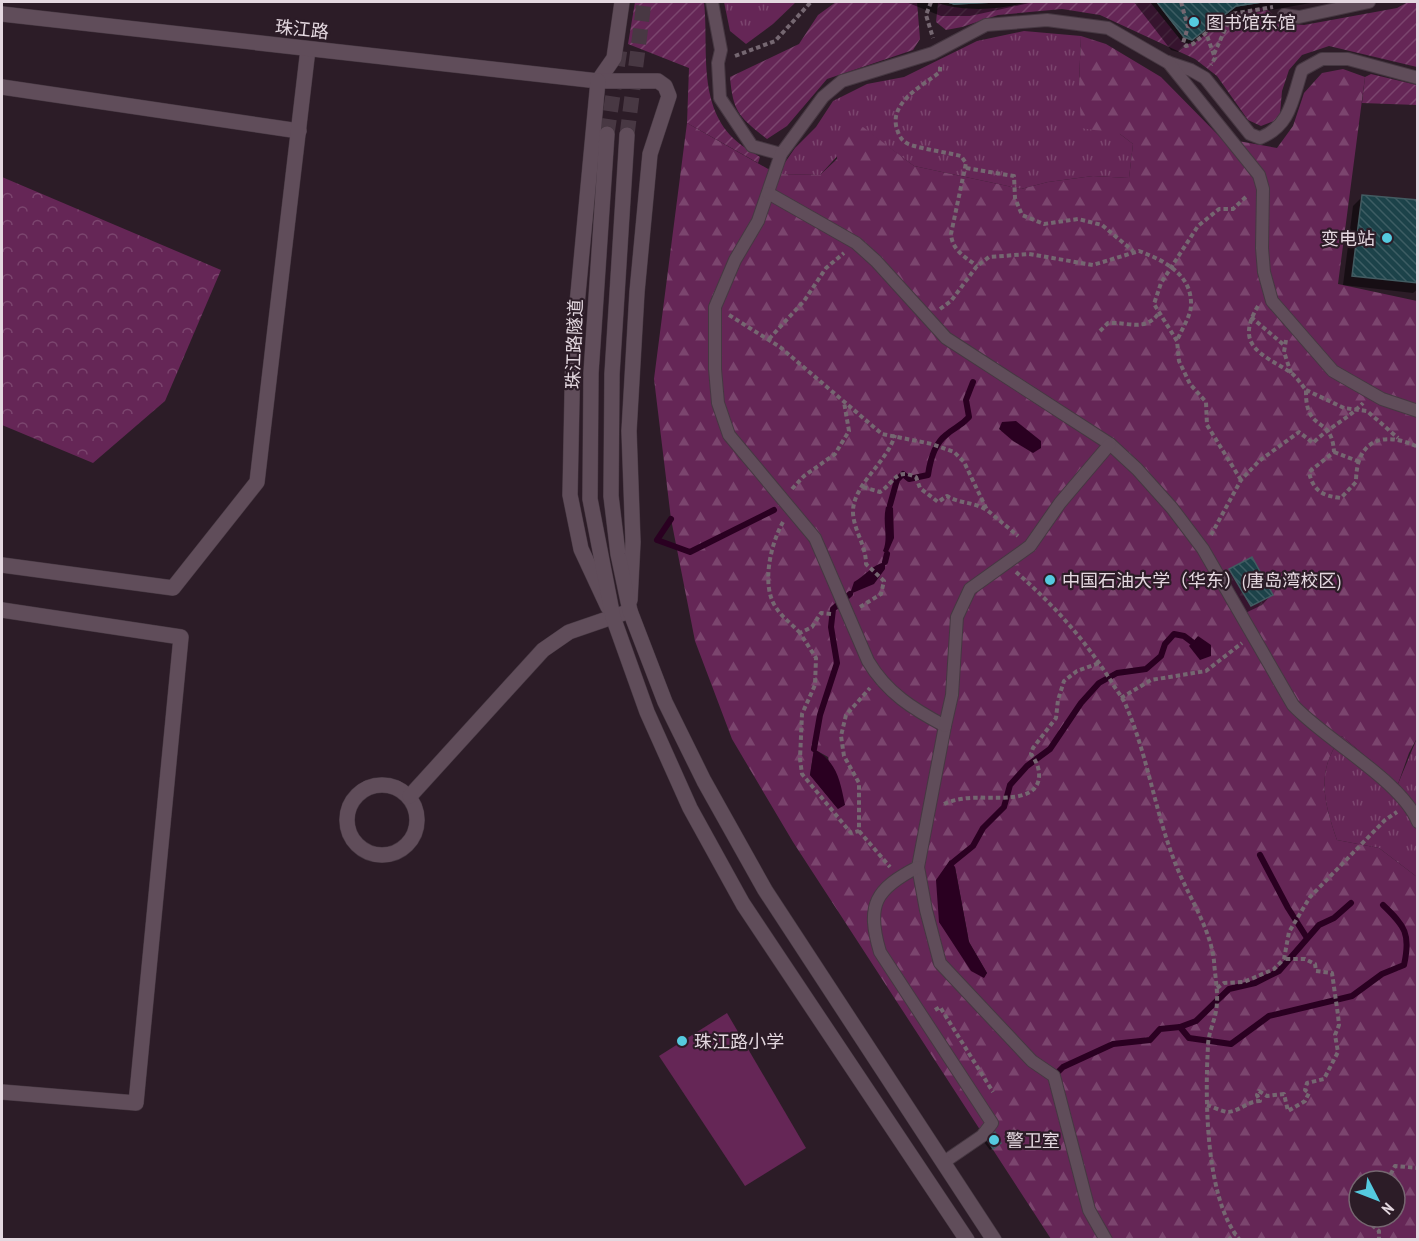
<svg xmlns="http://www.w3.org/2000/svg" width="1419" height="1241" font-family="'PT Sans Narrow','Noto Sans SC',sans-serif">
<defs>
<pattern id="grass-tufts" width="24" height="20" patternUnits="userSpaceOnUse" patternTransform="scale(1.5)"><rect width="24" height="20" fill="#652656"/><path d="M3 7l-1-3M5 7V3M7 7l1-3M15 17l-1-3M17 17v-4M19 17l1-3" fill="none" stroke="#7b456e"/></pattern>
<pattern id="forest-firs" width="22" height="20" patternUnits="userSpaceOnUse" patternTransform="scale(1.5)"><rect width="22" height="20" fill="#652656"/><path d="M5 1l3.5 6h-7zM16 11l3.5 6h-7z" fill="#7b456e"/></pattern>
<pattern id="park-crowns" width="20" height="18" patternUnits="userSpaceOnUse" patternTransform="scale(1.5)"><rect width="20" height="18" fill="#652656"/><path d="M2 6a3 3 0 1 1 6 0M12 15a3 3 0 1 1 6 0" fill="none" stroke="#7b456e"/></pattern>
<pattern id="garden-furrows" width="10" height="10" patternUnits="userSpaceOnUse" patternTransform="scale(1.5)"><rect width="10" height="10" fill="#652656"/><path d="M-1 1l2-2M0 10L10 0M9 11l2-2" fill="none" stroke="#7b456e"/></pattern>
<pattern id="building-back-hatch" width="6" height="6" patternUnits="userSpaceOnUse" patternTransform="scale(1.5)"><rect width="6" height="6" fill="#1c4249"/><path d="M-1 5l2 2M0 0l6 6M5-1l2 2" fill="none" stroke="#3d5d63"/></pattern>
</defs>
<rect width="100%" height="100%" fill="#2c1c27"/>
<g fill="url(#grass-tufts)">
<path d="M724 2H796L773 24 746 44 730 31Z"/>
<path d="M1024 31 1081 36 1079 83 1120 134 1133 144 1129 178 1093 176 1048 182 1021 189 914 166 863 128 820 175 777 174 795 148 816 127 833 101 867 84 904 77 977 41Z"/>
<path d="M1342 736 1398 784 1417 738V877L1379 848 1337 840C1324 802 1315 771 1342 736Z"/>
</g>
<path fill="url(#forest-firs)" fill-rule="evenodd" d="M1081 36 1106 44 1161 77 1221 138 1277 148 1293 126 1304 93 1322 73 1343 69 1365 77 1338 284 1417 301V738L1409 753 1398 784 1342 736C1315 771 1324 802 1337 840L1379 848 1417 877V1239H1051L793 842 732 739 695 641 671 519 654 379 687 123 777 174 820 175 837 159 838 138 863 127 914 166 1021 189 1048 182 1093 176 1129 178 1133 144 1120 134 1081 128 1079 84ZM1252 557 1273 595 1251 606 1230 569ZM814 749 828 757 838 809 810 775ZM955 867 969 942 987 973 984 977 939 922ZM1359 1181H1395V1217H1359Z"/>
<path fill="url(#park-crowns)" d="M2 177 221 270 165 401 93 463 2 425Z"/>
<g fill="url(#garden-furrows)">
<path d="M635 2H704C709 47 697 102 733 138 741 146 751 151 760 157L758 163 687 123 689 68 628 44Z"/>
<path d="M836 2H917L920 39 913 50 827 79 787 126 767 139C739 117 733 112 730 77L799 44 818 15Z"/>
<path d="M1028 2H1150L1183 43 1193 44 1232 14 1265 7 1281 23 1304 25 1397 8 1408 2H1417V67L1329 46 1302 55 1289 70 1282 91 1280 114 1274 121 1261 126 1248 120 1217 76 1195 59 1100 15 1062 9 998 15 962 27 946 30 936 22 938 3C965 12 1001 10 1028 2Z"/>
<path d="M1371 74 1417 85V105L1362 103 1365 77Z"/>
</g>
<path fill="#652656" d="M727 1013 806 1148 745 1186 659 1056Z"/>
<g fill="#2a0021">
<path d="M1016 421 1041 441V448L1033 453 1013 441 999 429 1002 422Z"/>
<path d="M890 505 893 508 894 538 887 554 883 551C889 538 882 522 886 507Z"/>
<path d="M885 562V569L874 584 850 594 854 582C865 576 872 565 885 562Z"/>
<path d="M1198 636 1211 645V656L1200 660 1189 646Z"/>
<path d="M814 749C837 762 840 780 845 805L838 809 810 775Z"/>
<path d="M950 860 955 867 969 942 987 973 984 978 971 971 939 922 936 880Z"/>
</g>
<g fill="#0007">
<path d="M906 2H1034L970 16H941Z"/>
<path d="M1134 2H1316L1221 19 1178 52 1171 50Z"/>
<path d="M1363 196 1418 202V289L1413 293 1343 285 1353 206Z"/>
<path d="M1230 570 1271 595 1262 605 1241 615 1221 580Z"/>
<path d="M987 1139 997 1145 990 1150 984 1142Z"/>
</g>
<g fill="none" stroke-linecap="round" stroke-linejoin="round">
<g stroke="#2a0021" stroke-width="6">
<path d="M890 505 897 480 903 474 909 479 928 475C930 461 934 444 946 435 955 427 960 427 969 417L966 400 973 382"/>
<path d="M671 519 657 540 690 552 774 510"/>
<path d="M885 562 887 554"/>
<path d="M814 749 820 715 837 663 831 627 833 609 850 594"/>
<path d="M1260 855 1288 908 1307 938"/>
<path d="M952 863 973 846 983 828 1004 807 1010 785 1027 766 1050 749 1081 703 1099 683 1117 673 1146 669 1161 656 1165 644 1174 634 1184 636 1192 642"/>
<path d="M1180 1027 1196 1021 1229 989 1255 983 1279 971 1319 925 1334 918 1351 903"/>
<path d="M1054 1076 1063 1067 1113 1044 1150 1040 1160 1029 1180 1027 1189 1038 1231 1044 1269 1016 1352 996 1382 974 1404 965C1411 934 1405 926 1383 905"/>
</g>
</g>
<g fill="url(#building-back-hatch)" stroke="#425b61" stroke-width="1.5">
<path d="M948 2H994L954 4Z"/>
<path d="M948 2H994L954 4Z"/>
<path d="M1157 2H1262L1236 6 1192 40 1184 37Z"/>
<path d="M1157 2H1262L1236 6 1192 40 1184 37Z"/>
<path d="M1362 195 1418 200V283L1352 276Z"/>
<path d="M1252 557 1273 595 1251 606 1229 569Z"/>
<path d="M995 1132 1001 1143 993 1149 986 1138Z"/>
</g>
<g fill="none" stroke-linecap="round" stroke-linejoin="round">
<g stroke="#483843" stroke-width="15" stroke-dasharray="15 8" stroke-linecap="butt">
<path d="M607 134 620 49"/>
<path d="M627 135 644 2"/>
</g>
<defs>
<g id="service">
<path d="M712 2 721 50 718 63 720 98 752 146 781 154 823 97 842 81 933 53 986 25 1047 20 1108 28 1167 62 1191 70 1205 78 1250 134 1260 138C1291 125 1292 100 1302 70L1322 59H1348L1418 78"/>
<path d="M1284 15 1299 17 1369 2"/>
<path d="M1168 62 1259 175 1263 189 1262 248 1264 272 1272 301 1333 371 1382 399 1418 411"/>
<path d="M781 154 758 221 735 260 715 307V369L718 403 729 435 815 538 868 661C887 693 913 709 945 726L918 867 926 910 940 963 1032 1061 1054 1076 1089 1210 1106 1240"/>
<path d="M768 193 856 243 876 261 946 338 1110 444 1137 469 1172 508 1203 549 1293 705C1324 739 1402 781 1418 822"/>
<path d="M945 726 952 695 957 617 970 589 1030 546 1060 503 1110 444"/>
<path d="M918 867C875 889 866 905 880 952L992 1123 982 1136 944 1162"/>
</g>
<g id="minor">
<path d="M598 81 614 58 622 2"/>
<path d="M2 87 299 131"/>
<path d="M2 565 173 588 257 482 308 49"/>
<path d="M2 610 181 637 136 1103 2 1092"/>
<circle cx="382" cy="820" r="35"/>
<path d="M410 796 543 650 569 632 630 611"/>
</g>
<g id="tertiary">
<path d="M2 14 598 81H658L665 86 669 96 650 154 637 292 629 431 633 542 630 600"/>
<path d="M598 81 573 347 570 495 581 549 608 607"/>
</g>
<g id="secondary">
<path d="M607 134 591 373 590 499 613 617 647 712 690 808 743 904 967 1240"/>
<path d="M627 135 612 374 611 496 618 554 630 611 665 702 704 781 765 890 994 1240"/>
</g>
</defs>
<use href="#service" stroke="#463842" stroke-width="14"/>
<use href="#minor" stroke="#463842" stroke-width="16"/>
<use href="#tertiary" stroke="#463842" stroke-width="16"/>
<use href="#secondary" stroke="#463842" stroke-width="16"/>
<g stroke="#756771" stroke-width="4" stroke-dasharray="4.5 3" stroke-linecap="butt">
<path d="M931 2 926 15 933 38"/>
<path d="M1181 2 1188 27 1183 43 1186 46 1193 44 1206 33 1215 58 1211 65"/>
<path d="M1214 54 1232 14 1273 7"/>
<path d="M735 56 775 41 811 2"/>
<path d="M940 67V72C922 86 886 104 898 132 900 138 904 143 911 145 927 150 945 152 961 156L966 163 951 234C952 250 965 257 977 266"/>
<path d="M966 168 1014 176 1015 198 1022 215 1044 224 1078 219 1102 225 1133 251"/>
<path d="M1258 306C1234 346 1262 354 1290 372 1296 376 1301 384 1306 390 1305 434 1332 414 1334 452L1309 472C1313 491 1323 496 1341 498L1356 482C1356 440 1383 430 1418 447"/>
<path d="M940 309 951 301 977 266 989 257 1029 254 1093 265 1139 251C1163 260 1192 274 1191 305 1191 316 1181 330 1177 341"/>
<path d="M729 315 780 347 882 434 932 444 954 452 964 462 987 510 1018 536"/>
<path d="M1251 317 1284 345"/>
<path d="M1100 331 1108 323C1129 322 1145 332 1159 313"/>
<path d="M769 339 804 301 826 268 844 253"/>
<path d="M1286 340 1284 352 1291 373"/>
<path d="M1306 390 1344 408 1367 411 1398 438"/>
<path d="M1334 452 1360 462"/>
<path d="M1241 480 1207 425 1206 402 1190 384 1179 361 1177 341 1154 304 1161 283 1198 226 1219 209H1233L1248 195"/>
<path d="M863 487 880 492C896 481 895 468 916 477L920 488 938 502 947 496C960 504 971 501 987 510"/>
<path d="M792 489 804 476 835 454 849 431 844 402"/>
<path d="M783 522C771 543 760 587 777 609 783 618 793 625 800 633"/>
<path d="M1211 535 1241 480 1259 461 1299 432 1313 443C1329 427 1348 419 1363 403"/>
<path d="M1016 572C1053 604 1085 640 1111 681 1116 690 1124 699 1127 708 1148 758 1155 811 1174 860 1186 893 1210 926 1214 961 1215 977 1219 995 1216 1011 1214 1023 1208 1034 1208 1046 1205 1097 1205 1200 1240 1240"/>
<path d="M860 607 881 594 884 581 866 564C866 545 854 531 853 513 852 485 887 463 895 435"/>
<path d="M831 614 821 613 812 627 800 633 816 658 815 685 802 714 800 759 802 774 851 833 859 831V783L844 756 841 736 846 715 870 688"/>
<path d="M1121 698 1151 680 1206 671 1242 643"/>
<path d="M944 804C970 792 1000 802 1023 795 1044 789 1042 768 1031 754L1033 748 1056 718 1058 700 1064 681 1077 671 1099 663"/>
<path d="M859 831 890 867"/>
<path d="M1217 988 1224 983 1244 982 1274 969 1284 959 1289 932 1310 897 1385 820 1397 812"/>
<path d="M935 1010 940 1007 993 1092"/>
<path d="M1207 1105C1213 1107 1221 1111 1227 1112 1239 1112 1247 1101 1260 1101L1257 1095 1259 1091 1267 1096 1284 1094 1288 1111 1305 1101 1309 1093 1305 1090 1307 1083 1324 1079 1338 1052 1335 1035 1339 1025 1338 1015 1332 973 1316 971 1315 964 1305 959H1284"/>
<path d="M1387 1181 1395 1166 1418 1168"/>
<path d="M1374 1217 1373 1226 1379 1231V1240"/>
<path d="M1228 1240 1235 1234"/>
</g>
<use href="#service" stroke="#604d5a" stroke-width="12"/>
<use href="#minor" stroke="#604d5a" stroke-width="15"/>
<use href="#tertiary" stroke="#604d5a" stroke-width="15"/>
<use href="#secondary" stroke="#604d5a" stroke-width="15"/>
</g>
<g fill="#55cadf" stroke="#2c1c27" stroke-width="2">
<circle cx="1194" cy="22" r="6"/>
<circle cx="1387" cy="238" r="6"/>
<circle cx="1050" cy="580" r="6"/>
<circle cx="682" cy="1041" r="6"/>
<circle cx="994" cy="1140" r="6"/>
</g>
<g text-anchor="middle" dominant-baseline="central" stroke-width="4.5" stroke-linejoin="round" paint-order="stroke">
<g font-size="18" fill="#e4d8e0" stroke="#2c1c27" text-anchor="start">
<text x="1206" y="22">图书馆东馆</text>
<text x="1375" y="238" text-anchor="end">变电站</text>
<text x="1062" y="580">中国石油大学（华东）(唐岛湾校区)</text>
<text x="694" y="1041">珠江路小学</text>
<text x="1006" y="1140">警卫室</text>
</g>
<g font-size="18" fill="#e4d8e0" stroke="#2c1c27">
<text transform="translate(302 29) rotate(6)">珠江路</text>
<text transform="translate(574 344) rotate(-88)">珠江路隧道</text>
</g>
</g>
<rect width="1419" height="1241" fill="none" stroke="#e4d8e0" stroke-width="6"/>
<g transform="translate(1377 1199) rotate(132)"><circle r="28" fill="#2c1c27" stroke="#766771" stroke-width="1.5"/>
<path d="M0-4.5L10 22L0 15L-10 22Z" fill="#55cadf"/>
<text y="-9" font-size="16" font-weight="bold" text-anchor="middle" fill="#e4d8e0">N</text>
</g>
</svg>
